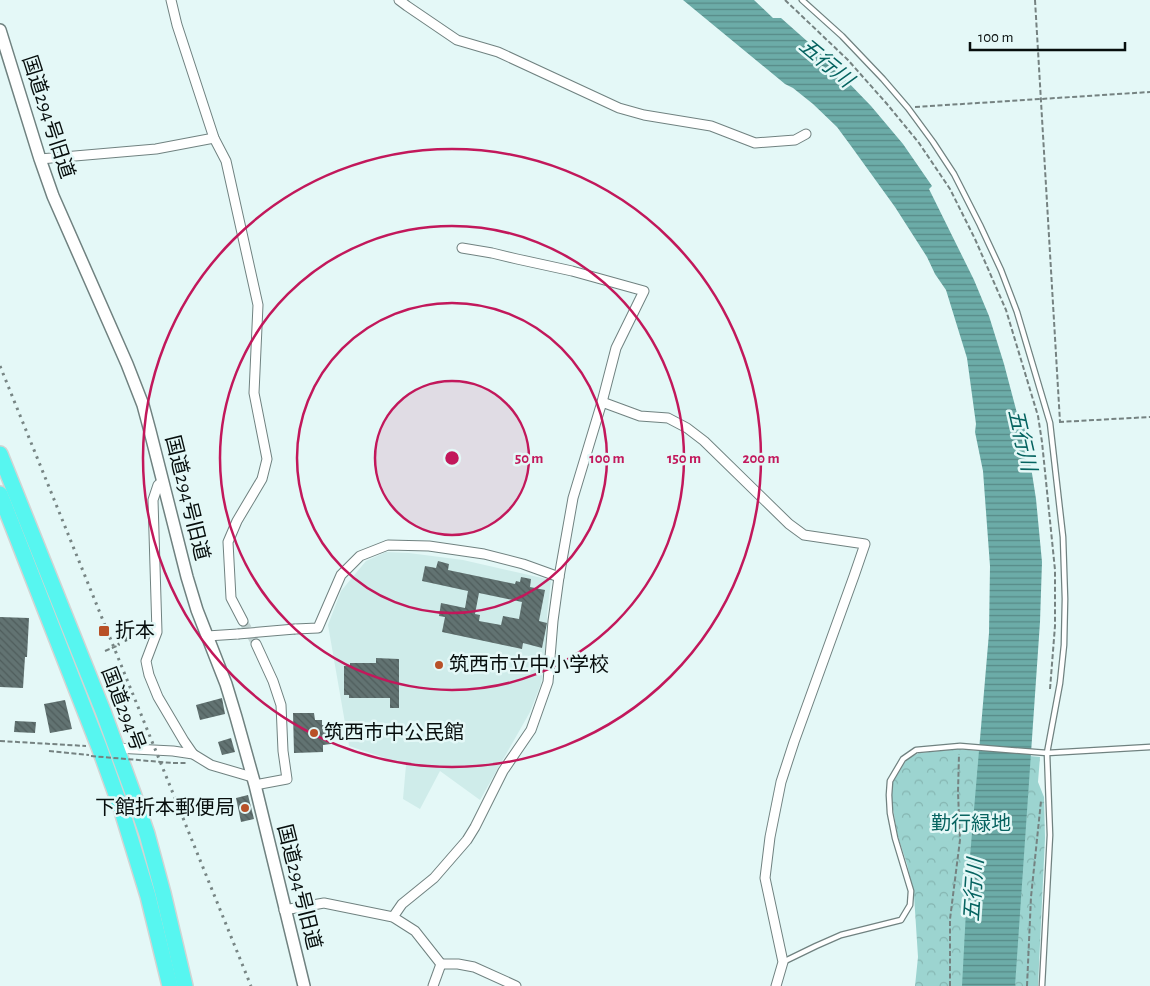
<svg xmlns="http://www.w3.org/2000/svg" width="1150" height="986" font-family="'Alegreya Sans','Noto Sans JP',sans-serif">
<defs>
<pattern id="park-crowns" width="20" height="18" patternUnits="userSpaceOnUse" patternTransform="scale(1.25)"><rect width="20" height="18" fill="#9cd4d0"/><path d="M2 6a3 3 0 1 1 6 0M12 15a3 3 0 1 1 6 0" fill="none" stroke="#85b5b1"/></pattern>
<pattern id="water-rules" width="6" height="5" patternUnits="userSpaceOnUse" patternTransform="scale(1.25)"><rect width="6" height="5" fill="#6caca8"/><path d="M0 2.5h6" fill="none" stroke="#578a87"/></pattern>
<pattern id="building-back-hatch" width="6" height="6" patternUnits="userSpaceOnUse" patternTransform="scale(1.25)"><rect width="6" height="6" fill="#627372"/><path d="M-1 5l2 2M0 0l6 6M5-1l2 2" fill="none" stroke="#4f5d5c"/></pattern>
</defs>
<rect width="100%" height="100%" fill="#e4f8f7"/>
<path fill="#cfecea" d="M386 552 409 553 463 560 551 580 547 615V646L541 684 530 712 480 800 440 771 420 809 403 799 406 765 349 746 328 625 341 591 366 561Z"/>
<path fill="url(#park-crowns)" d="M958 749 1040 757 1038 782 1044 797 1045 838 1038 986H915L918 957 914 895 907 864 898 837 891 798 893 782 907 759 919 753Z"/>
<path fill="url(#water-rules)" d="M683 0H754L773 18H781L816 49 871 106 903 144 932 186 929 189 974 280 989 316 1004 364 1018 417 1023 416 1036 499 1042 562 1040 622 1015 986H962L967 892 989 633 990 566 983 471 975 432 976 424 967 358 946 290 935 274 927 257 895 207 851 146 837 127 813 104 793 88 785 84Z"/>
<g fill="url(#building-back-hatch)" fill-rule="evenodd">
<path d="M438 561 449 564 448 570 515 584 516 581 520 582 521 577 531 579 530 587 545 590 539 621 547 623 542 648 523 643 522 649 442 632 445 617 439 616 441 603 465 608 468 591 422 581 425 566 436 568ZM479 593 522 602 519 619 503 616 501 625 479 621 480 615 475 614Z"/>
<path d="M0 617 29 618 27 657H25L23 688 0 687Z"/>
<path d="M129 629 133 639 125 642 121 632Z"/>
<path d="M376 658 399 659V708H390V698H349V695H344V666H350V663H376Z"/>
<path d="M222 698 225 714 200 720 196 705Z"/>
<path d="M65 700 72 729 50 733 44 704Z"/>
<path d="M293 713H314L315 720H322V725H331V744L323 745V752L294 753Z"/>
<path d="M15 721 36 722 35 733 14 732Z"/>
<path d="M231 738 235 752 222 755 218 742Z"/>
<path d="M248 795 254 819 241 822 236 798Z"/>
</g>
<g fill="none" stroke-linecap="round" stroke-linejoin="round">
<path stroke="#c3d5d4" stroke-width="9" stroke-dasharray="9 4.5" stroke-linecap="butt" d="M243 621 256 644"/>
<defs>
<g id="service">
<path d="M802 0 842 36 883 79 908 108 933 142 954 174 980 225 1001 270 1017 312 1050 423 1063 537 1065 599 1064 645 1060 683 1047 753 1050 835 1042 986"/>
<path d="M783 962 816 946 841 935 901 920 910 905 911 891 895 838 890 813 889 795 890 781 903 759 916 750 960 746 1047 753 1150 747"/>
</g>
<g id="minor">
<path d="M171 0 177 25 214 138 226 161 258 305 254 393 267 459 262 479 237 521 228 542 231 598 243 621"/>
<path d="M399 0 407 6 457 40 498 52 619 108 644 115 711 126 755 143 795 140 806 134"/>
<path d="M40 159 156 149 214 138"/>
<path d="M602 402 640 416 668 418 687 428 704 441 789 524 804 535 865 544 854 576 794 742 781 782 770 837 765 878 783 962 776 986"/>
<path d="M163 481 158 485 153 500 157 632 146 661 147 666 149 675 158 697 184 741 193 754"/>
<path d="M295 629 318 628 341 575 360 556 388 545 429 546 484 554 523 564 559 577"/>
<path d="M207 636 238 634"/>
<path d="M115 748 173 751 193 754 211 765 252 777"/>
<path d="M255 785 287 779 283 751 281 705 273 681 256 644"/>
<path d="M284 910 324 903 393 917 415 931 441 964"/>
<path d="M393 917 402 904 434 878 467 840 475 827 503 771 531 730 548 682 553 621 559 577 573 498 602 402 616 348 644 291 572 271 517 259 492 253 462 248"/>
<path d="M441 964H458L474 967 516 986"/>
<path d="M433 986 441 964"/>
</g>
<path id="tertiary" d="M0 30 40 159 53 196 127 364 143 405 150 431 187 577 197 610 226 684 236 717 255 785 304 986"/>
<g id="trunk">
<path d="M0 454 103 711 133 793 147 834 163 893 185 986"/>
<path d="M0 494 99 747 121 808 148 896 170 986"/>
</g>
</defs>
<use href="#service" stroke="#708280" stroke-width="7"/>
<use href="#minor" stroke="#708280" stroke-width="11"/>
<use href="#tertiary" stroke="#708280" stroke-width="14"/>
<use href="#trunk" stroke="#d2d4d3" stroke-width="18"/>
<g stroke="#758281" stroke-width="2" stroke-dasharray="5 2.5" stroke-linecap="butt">
<path d="M785 0 848 60 887 104 919 143 950 189 975 239 1006 310 1038 416 1042 442 1055 570V626L1050 689"/>
<path d="M1035 0 1060 422"/>
<path d="M915 107 1150 92"/>
<path d="M1059 422 1150 417"/>
<path d="M105 651 119 645 118 643"/>
<path d="M0 741 86 746"/>
<path d="M49 751 89 755"/>
<path d="M173 763H186"/>
<path d="M950 986V919L960 840 958 792 959 754"/>
<path d="M1027 986 1031 897 1041 801"/>
</g>
<use href="#service" stroke="#fff" stroke-width="4.5"/>
<use href="#minor" stroke="#fff" stroke-width="9"/>
<use href="#tertiary" stroke="#fff" stroke-width="11"/>
<use href="#trunk" stroke="#57f6f0" stroke-width="15"/>
<path stroke="#778584" stroke-width="3" stroke-dasharray="2.5 5" stroke-linecap="butt" d="M0 366 251 986"/>
<defs>
<path id="minor-bridge" d="M238 634 295 629"/>
</defs>
<use href="#minor-bridge" stroke="#708280" stroke-width="11" stroke-linecap="butt"/>
<path stroke="#758281" stroke-width="2" stroke-dasharray="5 2.5" stroke-linecap="butt" d="M91 756 173 763"/>
<use href="#minor-bridge" stroke="#fff" stroke-width="9"/>
</g>
<circle cx="452" cy="458" r="77" fill="#c2185b" fill-opacity=".12"/>
<g fill="none" stroke="#c2185b" stroke-width="2.5">
<circle cx="452" cy="458" r="77"/>
<circle cx="452" cy="458" r="155"/>
<circle cx="452" cy="458" r="232"/>
<circle cx="452" cy="458" r="309"/>
</g>
<g fill="#b85128" stroke="#e4f8f7" stroke-width="2">
<rect x="98" y="625" width="12" height="12" rx="2.5"/>
<circle cx="439" cy="665" r="5"/>
<circle cx="314" cy="733" r="5"/>
<circle cx="245" cy="808" r="5"/>
</g>
<g text-anchor="middle" dominant-baseline="central" stroke-width="5" stroke-linejoin="round" paint-order="stroke">
<g font-size="20" fill="#070e0d" stroke="#e4f8f7">
<text transform="translate(48 117) rotate(72)">国道294号旧道</text>
<text transform="translate(187 498) rotate(76)">国道294号旧道</text>
<text transform="translate(123 709) rotate(69)">国道294号</text>
<text transform="translate(299 887) rotate(76)">国道294号旧道</text>
</g>
<g font-size="20" fill="#070e0d" stroke="#e4f8f7" text-anchor="start">
<text x="115" y="631">折本</text>
<text x="449" y="665">筑西市立中小学校</text>
<text x="324" y="733">筑西市中公民館</text>
<text x="235" y="808" text-anchor="end">下館折本郵便局</text>
</g>
<g font-size="20" fill="#086461" stroke="#e4f8f7">
<text x="971" y="824">勤行緑地</text>
</g>
<g font-size="21" font-style="italic" fill="#056360" stroke="#e4f8f7">
<text transform="translate(826 63) rotate(40)">五行川</text>
<text transform="translate(1022 440) rotate(77)">五行川</text>
<text transform="translate(974 890) rotate(-86)">五行川</text>
</g>
</g>
<circle cx="452" cy="458" r="8" fill="#c2185b" stroke="#e4f8f7" stroke-width="2.5"/>
<g font-size="15" text-anchor="middle" font-weight="bold" fill="#c2185b" stroke="#e4f8f7" stroke-width="5" stroke-linejoin="round" paint-order="stroke">
<text x="529" y="463">50 m</text>
<text x="607" y="463">100 m</text>
<text x="684" y="463">150 m</text>
<text x="761" y="463">200 m</text>
</g>
<path d="M970 42v8h155v-8" fill="none" stroke="#070e0d" stroke-width="2.5"/>
<text x="978" y="42" font-size="15" fill="#070e0d" stroke="#e4f8f7" stroke-width="4" paint-order="stroke">100 m</text>
</svg>
